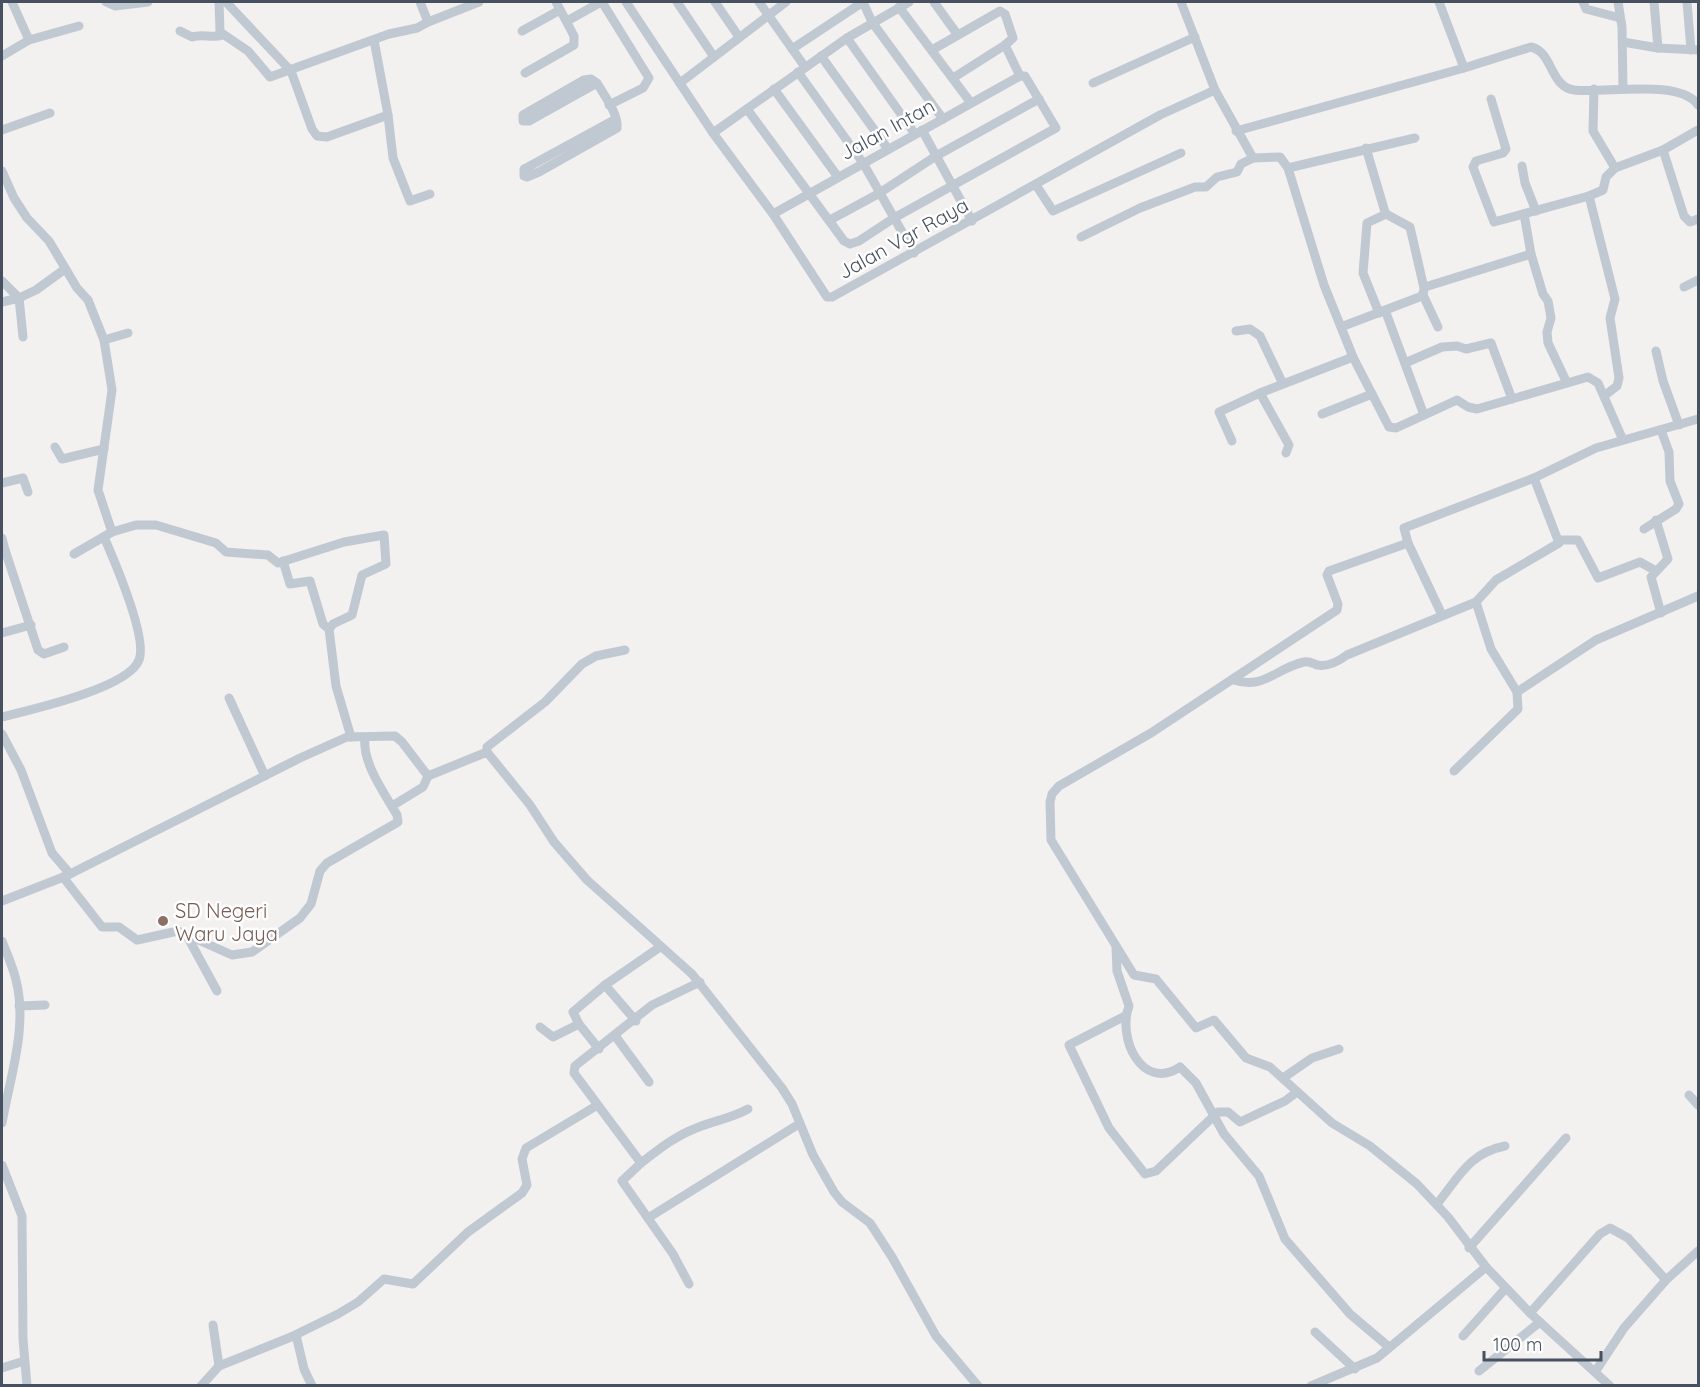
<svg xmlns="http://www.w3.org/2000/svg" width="1700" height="1387" font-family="Quicksand,sans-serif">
<rect width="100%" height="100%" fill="#f3f0f0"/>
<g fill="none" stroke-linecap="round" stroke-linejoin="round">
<g stroke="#c0c9d2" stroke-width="9">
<path d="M106 2 115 6 148 2"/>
<path d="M219 2 220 32 248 51 270 77 389 34 417 28 428 22 420 2"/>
<path d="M226 2 291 71 312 129 317 136 327 137 388 115"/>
<path d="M602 2 649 78 643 88 609 105"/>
<path d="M626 2 713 133 773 214 827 297H832L1160 115 1215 90"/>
<path d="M677 2 714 57"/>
<path d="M715 2 739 37"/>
<path d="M759 2 805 67"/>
<path d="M863 2 872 22 943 119"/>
<path d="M934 2 957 34"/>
<path d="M1181 2 1215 90 1253 158 1280 157 1288 168 1324 285 1353 357 1389 427 1396 428 1457 400 1468 407 1477 409 1588 377 1598 383 1623 440"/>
<path d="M1439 2 1464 68 1531 47C1553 52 1550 87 1574 90 1603 94 1680 78 1698 105"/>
<path d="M1583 2 1586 9 1620 18"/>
<path d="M1618 2 1622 27 1623 88"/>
<path d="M1654 2 1658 48"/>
<path d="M1687 2 1691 50"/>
<path d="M899 7 971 103"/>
<path d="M567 21 601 2"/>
<path d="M428 22 479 2"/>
<path d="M180 31 192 37C203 33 212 39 222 35"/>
<path d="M522 31 560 10"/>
<path d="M847 38 915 134"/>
<path d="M29 40 79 26"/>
<path d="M374 40 388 115 393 158 410 201 430 194"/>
<path d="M1623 42 1658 48 1698 50"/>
<path d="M792 49 863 2"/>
<path d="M932 50 1000 11 1005 14 1013 38 1005 45"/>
<path d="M2 56 29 40 12 2"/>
<path d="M821 56 888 149"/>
<path d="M798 72 863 163 914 253"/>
<path d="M525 73 574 45V36L556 2"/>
<path d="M953 78 1005 45 1020 76"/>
<path d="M597 83 591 79 584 80 523 115V121H529L597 83C604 95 619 115 617 128L539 172 527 177 524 176V169L528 167 616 119"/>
<path d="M680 83 786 2"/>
<path d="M1093 83 1195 37"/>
<path d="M774 89 838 177"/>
<path d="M1594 89 1593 131 1615 168"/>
<path d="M1491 99 1506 149 1503 153 1476 161 1473 167 1494 222 1589 196"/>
<path d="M747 109 844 241 850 244 859 241 894 218 1056 128 1025 76H1020"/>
<path d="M2 130 50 113"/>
<path d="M922 130 972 221"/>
<path d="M1236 131 1464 68"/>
<path d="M713 133 847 38 909 2"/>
<path d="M1366 148 1385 212 1384 215 1367 223 1363 273 1379 313"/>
<path d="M1663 150 1684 216 1690 222 1698 219"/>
<path d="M1522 166 1525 183 1536 211"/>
<path d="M1288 168 1415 138"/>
<path d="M2 171 14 198 27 218 49 241 77 288 88 300 104 340 112 390 98 490 112 532"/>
<path d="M1036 185 1053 211 1181 153"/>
<path d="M773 214 1020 76"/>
<path d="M1386 214 1410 227 1424 288"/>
<path d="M1524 214 1531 254 1543 294 1548 301 1551 318 1547 332 1548 343 1567 383"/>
<path d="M830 220 878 194 936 156 1039 99"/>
<path d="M1081 237 1140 208 1195 187H1206L1217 177 1237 172 1241 164 1253 158"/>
<path d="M2 281 19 298 36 290 65 269"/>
<path d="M1684 287 1698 280"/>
<path d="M1423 295 1438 327"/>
<path d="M2 302 19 298 23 337"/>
<path d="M1385 310 1424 415"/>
<path d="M1341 327 1422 296 1425 287 1531 254"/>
<path d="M1236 331 1250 329 1260 336 1283 384"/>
<path d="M104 340 128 333"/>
<path d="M1656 351 1663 381 1679 425"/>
<path d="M1405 363 1442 347 1457 346 1466 349 1491 343 1512 399"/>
<path d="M1604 396 1617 386 1619 378 1610 318 1615 299 1589 196 1603 190 1606 177 1615 168 1663 150 1698 130"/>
<path d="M1322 414 1372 394"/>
<path d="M1232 441 1219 412 1260 393"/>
<path d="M55 447 62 459 104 449"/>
<path d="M1286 453 1289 445 1260 393 1353 357"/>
<path d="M2 483 23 478 28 492"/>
<path d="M1656 520 1668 559 1651 577 1661 613"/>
<path d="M1644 529 1676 509 1679 504 1670 481 1669 452 1661 430"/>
<path d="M2 538 5 550 2 551"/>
<path d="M1559 540H1578L1598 578 1640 562 1656 571"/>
<path d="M1408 543 1442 615"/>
<path d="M5 550 38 650 44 654 64 647"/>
<path d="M74 554 112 532 136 525H156L216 543 226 552 268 555 278 563 344 542 384 535 386 564 362 575 352 615 333 624 329 629"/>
<path d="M283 561 290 584 310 581 323 624 329 629 336 686 351 737"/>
<path d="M2 633 31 625"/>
<path d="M1234 680C1264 690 1276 668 1304 662 1309 661 1312 663 1317 665 1328 667 1339 661 1347 655L1476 602 1496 580 1559 543 1534 478"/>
<path d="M1517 692 1596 640 1698 596"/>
<path d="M229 698 265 776"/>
<path d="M2 717C30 710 129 688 139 660 148 638 114 560 104 537"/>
<path d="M2 734 21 770 52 853 70 874"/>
<path d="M487 752V747L545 702 582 664 596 656 625 650"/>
<path d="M1454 771 1518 709 1517 692 1491 649 1476 602"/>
<path d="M392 806 423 787 428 776"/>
<path d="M63 877 102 927H119L137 940 178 931 232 955 252 952 300 918 311 904 320 871 327 863 398 822 397 815C385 794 362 763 365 738"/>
<path d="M2 901 66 876 300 758 347 737 395 736 402 742 428 776 487 752 530 805 554 842 587 880 692 974 782 1088 792 1104 813 1155 834 1192 842 1202 870 1223 892 1257 936 1336 978 1386"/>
<path d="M186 934 217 991"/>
<path d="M2 941C7 954 13 967 16 980 28 1027 10 1077 2 1123"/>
<path d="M1116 948 1117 971 1129 1006C1117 1038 1142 1092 1180 1067L1196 1083 1224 1134 1259 1176 1285 1239 1350 1314 1389 1347"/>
<path d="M19 1006 45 1005"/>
<path d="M1125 1016 1069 1045 1109 1128 1145 1174 1156 1171 1218 1112H1228L1240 1122 1285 1101 1297 1092"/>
<path d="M636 1021 605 985 660 947"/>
<path d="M579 1024 573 1012 605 985"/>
<path d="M540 1027 553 1037 579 1024 599 1049"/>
<path d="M616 1037 649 1082"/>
<path d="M1283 1078 1312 1058 1339 1049"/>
<path d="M1689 1095 1698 1105"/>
<path d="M641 1163C658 1150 674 1137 694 1129 712 1121 730 1119 748 1109"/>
<path d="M2 1165 22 1216 23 1339 27 1386"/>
<path d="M1437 1204C1459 1177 1469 1153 1505 1146"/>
<path d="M648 1218 799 1124"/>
<path d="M1469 1248 1566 1138"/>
<path d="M1486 1267 1448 1217 1417 1184 1370 1146 1332 1123 1270 1067 1246 1058 1214 1020 1196 1028 1156 979 1134 975 1051 840 1050 802 1052 794 1059 786 1151 733 1337 610 1338 604 1327 575 1329 571 1408 543 1404 528 1534 478 1596 448 1698 419"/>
<path d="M689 1284 673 1254 622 1181 641 1163 574 1073 575 1066 652 1005 700 982"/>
<path d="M1530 1313 1600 1234 1610 1228 1628 1238 1666 1280"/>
<path d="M213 1325 219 1366"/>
<path d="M1315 1332 1355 1369"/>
<path d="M296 1335 304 1369 312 1386"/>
<path d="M1463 1336 1505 1289"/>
<path d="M2 1368 24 1361"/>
<path d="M1479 1371 1540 1322"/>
<path d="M1595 1372 1624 1328 1666 1280 1698 1251"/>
<path d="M201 1386 219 1366 291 1337 338 1314 358 1302 384 1279 413 1284 468 1232 522 1193 527 1185 522 1159 526 1148 596 1106"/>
<path d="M1311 1386 1377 1358 1486 1267 1530 1313 1610 1386"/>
</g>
</g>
<circle fill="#8d6e63" stroke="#fff" stroke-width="2" cx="163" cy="921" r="6"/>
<g text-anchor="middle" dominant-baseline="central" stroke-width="5" stroke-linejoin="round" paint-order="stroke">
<g font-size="20" fill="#47515f" stroke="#fff">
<text transform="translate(887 129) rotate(-29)">Jalan Intan</text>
<text transform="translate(903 238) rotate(-29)">Jalan Vgr Raya</text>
</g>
<g font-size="20" fill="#785e54" stroke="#fff" text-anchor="start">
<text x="175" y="910">SD Negeri<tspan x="175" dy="23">Waru Jaya</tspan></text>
</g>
</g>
<rect width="1700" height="1387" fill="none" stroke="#47515f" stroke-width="6"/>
<path d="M1484 1351v9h117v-9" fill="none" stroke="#47515f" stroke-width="3"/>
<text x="1493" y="1351" font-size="18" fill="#47515f" stroke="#ffffff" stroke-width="4.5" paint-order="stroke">100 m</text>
</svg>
